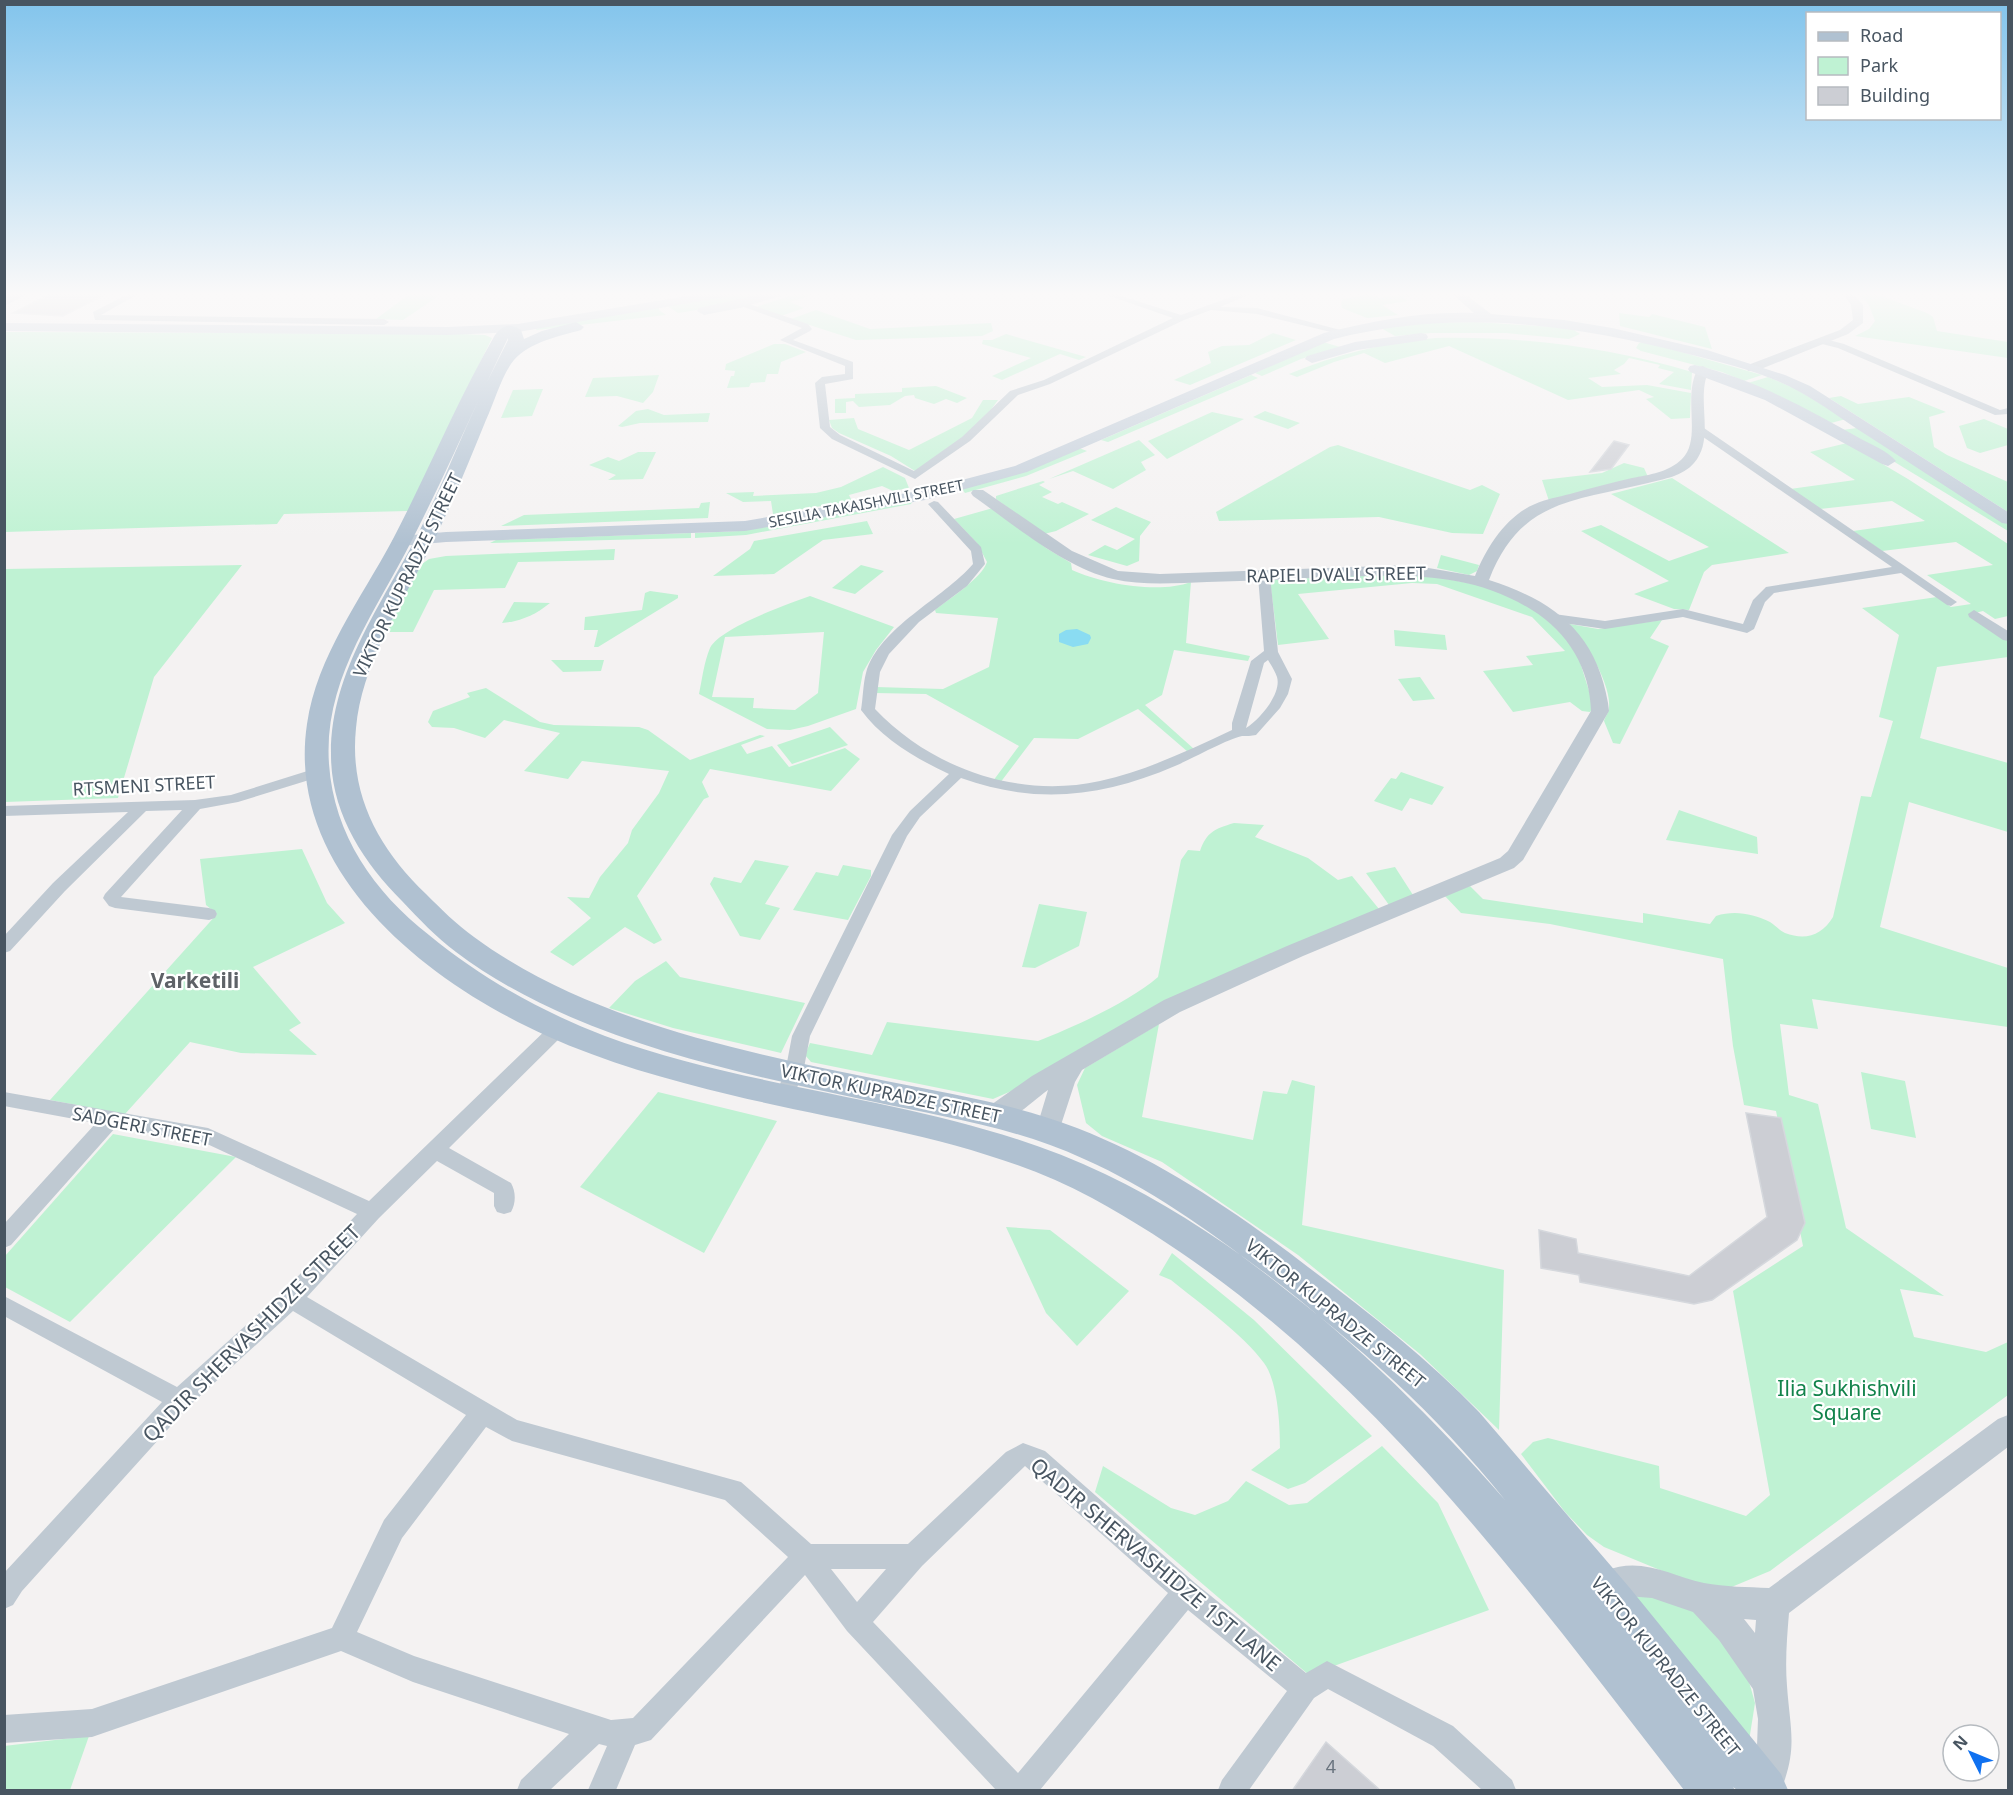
<svg xmlns="http://www.w3.org/2000/svg" width="2013" height="1795" font-family="'Noto Sans',sans-serif">
<rect width="100%" height="100%" fill="#f4f2f2"/>
<g fill="#bff2d3" fill-rule="evenodd">
<path d="M411 293H443L403 320 376 319Z"/>
<path d="M737 293H767L716 307 678 313 669 307 670 305Z"/>
<path d="M799 293H818L790 302 804 308 781 316 756 307Z"/>
<path d="M1409 293 1423 294 1403 297 1408 301 1382 305 1398 315 1367 318 1342 308 1341 303 1343 299 1370 294 1379 298Z"/>
<path d="M1859 293H1873L1927 313 1933 317 1937 331 2008 342V358L1855 336 1869 329 1875 321 1869 305Z"/>
<path d="M659 306V310L666 315 537 330 534 328Z"/>
<path d="M816 310 870 329 991 323 993 331 982 336 856 340 791 319Z"/>
<path d="M1619 313 1649 317 1652 314 1705 327 1712 349 1620 326Z"/>
<path d="M1476 322 1571 328 1580 334 1569 339 1506 333H1431L1395 336 1381 328 1427 323Z"/>
<path d="M4 332 462 334 485 335 492 338 408 511 284 514 277 524 5 532Z"/>
<path d="M1273 333 1296 340 1190 385 1174 380 1211 363 1208 352 1222 346 1249 345Z"/>
<path d="M1006 334 1086 357 1079 360 1060 354 1002 380 992 376 1031 358 982 344 983 340H992Z"/>
<path d="M1435 338C1523 336 1608 347 1692 372L1691 390 1659 384 1674 372 1658 368 1660 365 1629 358 1624 364 1614 370 1621 374 1588 378 1602 387 1647 385 1691 393 1690 418 1671 419 1646 399 1654 397 1639 390 1568 400 1449 346 1385 363 1364 353 1334 362 1297 377 1289 374C1336 354 1384 343 1435 338Z"/>
<path d="M1323 342 1340 347 1301 359 1262 376 1255 373Z"/>
<path d="M1646 342 1762 375 1744 381 1722 372 1641 351 1636 348 1639 343Z"/>
<path d="M774 344H785L806 352 781 362 778 374H767L765 382 751 383 749 387 727 388 731 376H734L735 371 725 370 726 364Z"/>
<path d="M659 375 653 392 643 403 617 396 585 397 593 378Z"/>
<path d="M1251 375 1258 378 1108 442 1101 440Z"/>
<path d="M1768 377 1794 388 1846 419 1831 423 1748 383Z"/>
<path d="M936 386 967 398 957 403 946 399 934 404 915 398 914 395 905 396 890 405 859 407 853 401 846 402V413H835V399L855 398V394L902 392V388Z"/>
<path d="M543 389 532 416 501 418 513 390Z"/>
<path d="M1841 396 1858 404 1909 397 1946 412 1929 417 1934 447 1947 455 2008 482V512L1829 398Z"/>
<path d="M983 400H998L980 425 915 471 891 456 839 433 832 428 829 420 854 418 858 429 909 450 972 418Z"/>
<path d="M648 409 664 415 710 413 708 422 640 423 622 427 618 426 636 411Z"/>
<path d="M1265 411 1300 423 1288 429 1253 417Z"/>
<path d="M1212 412 1244 419 1167 459 1148 441Z"/>
<path d="M1984 419 2008 429V445L1980 453 1967 448 1959 426Z"/>
<path d="M1857 428 2008 524V531L1842 430Z"/>
<path d="M1139 440 1155 455 1141 462 1146 470 1113 489 1073 471 1049 479Z"/>
<path d="M1847 443 1908 479 2008 544V616L1995 619 1983 611 1971 614 2008 639V657L1937 667 1920 738 2008 763V832L1909 802 1880 927 2008 968V1027L1812 999 1818 1029 1780 1024 1789 1095 1818 1104 1846 1228 1944 1296 1900 1289 1914 1337 1986 1352 2008 1342V1395L1770 1571 1722 1591 1672 1575 1604 1547 1587 1535 1565 1512 1521 1454 1533 1442 1548 1438 1659 1466 1660 1488 1746 1516 1770 1495 1733 1291 1803 1246 1776 1111 1744 1105 1733 1046 1723 959 1550 924 1461 913 1444 895 1470 886 1483 899 1643 923V913L1710 924 1716 916C1735 910 1753 914 1770 922 1775 925 1780 931 1785 933 1806 941 1822 935 1833 917L1861 796 1871 797 1893 721 1879 717 1899 635 1862 608 1937 597 1951 607 1971 604 1927 575 1993 565 1956 542 1882 551 1853 531 1925 521 1892 501 1820 509 1790 489 1855 480 1810 452Z"/>
<path d="M1338 445 1470 490 1482 485 1500 494 1483 534 1452 533 1379 517 1219 521 1216 512 1330 447Z"/>
<path d="M1079 448 1087 451 1026 476 965 493 962 489Z"/>
<path d="M638 452H656L643 479 608 480 616 475 589 465 608 457 619 461Z"/>
<path d="M1624 463 1644 468 1648 477 1549 501 1542 480 1602 473Z"/>
<path d="M883 467 905 478 909 488 893 491 882 486 849 495 852 501 773 514 771 501 743 502 726 493 754 492 753 496 816 493 841 487Z"/>
<path d="M1672 478 1789 553 1712 565 1704 572 1689 610 1674 609 1634 594 1669 581 1581 531 1601 525 1669 561 1709 547 1611 494Z"/>
<path d="M1043 481 1045 482 1039 485 1052 492 1042 497 1058 504 1062 502 1089 514 1056 531 1044 534 996 499V496Z"/>
<path d="M710 502 708 518 501 526 524 515 699 508 701 503Z"/>
<path d="M912 502 911 504 746 535 695 538V533L739 531Z"/>
<path d="M1116 507 1151 522 1140 536 1139 561 1127 566 1088 555 1105 545 1117 550 1135 539 1091 520Z"/>
<path d="M993 508 1046 548 1071 563 1072 570C1103 584 1159 594 1191 582L1186 643 1250 656 1248 661 1174 650 1162 695 1145 705 1194 749 1188 752 1138 709 1078 739 1034 738 1000 783 993 781 1019 746 926 694 875 693 876 687 943 689 989 667 998 618 936 613 935 610C949 599 982 578 987 562L977 543 954 519Z"/>
<path d="M867 521 873 534 823 540 774 574 713 576 750 549 754 541Z"/>
<path d="M691 533V538L490 543 496 540Z"/>
<path d="M615 549 614 560 518 562 505 588 434 590 413 632H383L422 564 429 559 446 556Z"/>
<path d="M1441 555 1479 565 1477 571 1469 575 1437 568Z"/>
<path d="M242 565 154 677 118 798 5 802V569Z"/>
<path d="M861 565 884 571 855 594 832 588Z"/>
<path d="M1416 573 1478 585 1509 595 1541 613 1576 649 1594 707 1590 712 1582 711 1570 702 1513 712 1483 671 1533 665 1526 656 1565 651 1532 617 1437 584 1412 583 1298 594 1329 639 1278 645 1270 580Z"/>
<path d="M650 591 678 595V598L598 647H594L598 630H584L585 617 642 610 645 593Z"/>
<path d="M810 596 894 627 876 650 863 672 856 709 808 726 790 730 767 729 699 694C702 680 704 662 710 648 720 628 788 604 810 596ZM824 632 818 693 795 710 753 708 754 698 712 697 725 637Z"/>
<path d="M514 602 550 603C535 615 522 621 502 623Z"/>
<path d="M1662 620 1650 638 1669 646 1620 744 1613 743 1604 721C1605 717 1609 712 1609 708 1612 687 1586 640 1570 627V624L1598 629Z"/>
<path d="M1394 630 1445 635 1447 650 1395 646Z"/>
<path d="M604 660 601 671 563 672 551 660Z"/>
<path d="M1420 677 1435 699 1413 701 1398 679Z"/>
<path d="M486 688 540 722 554 725 639 727 648 730 690 760 760 735 765 736 741 745 747 754 772 746 789 767 845 748 860 759 831 791 710 769 702 782 709 797 704 799 637 896 662 940 654 944 625 927 573 966 550 952 591 918 567 897 589 898 600 877 628 843 632 830 659 793 669 771 582 761 568 779 524 771 560 733 504 720 485 738 454 728 432 727 428 722 433 711 470 697 467 693Z"/>
<path d="M830 727 848 745 792 764 777 745Z"/>
<path d="M1401 772 1444 787 1432 805 1410 798 1402 811 1374 801 1391 778 1396 779Z"/>
<path d="M1679 810 1757 837 1758 854 1666 840Z"/>
<path d="M1234 823 1264 825 1255 837 1308 858 1338 880 1352 876 1379 909 1016 1089 993 1099 811 1062 805 1055 810 1043 872 1055 887 1022 1038 1041C1074 1027 1129 1002 1158 977L1181 860 1188 850 1200 851C1207 832 1214 829 1234 823Z"/>
<path d="M302 849 327 903 345 923 253 967 301 1023 289 1030 317 1055 241 1053 190 1042 125 1114 50 1100 217 914 206 905 200 859Z"/>
<path d="M755 860 789 866 765 904 780 908 760 940 740 936 710 884 714 877 741 883Z"/>
<path d="M843 865 871 870V876L848 920 793 910 816 872 838 876Z"/>
<path d="M1395 867 1413 895 1389 905 1366 873Z"/>
<path d="M1039 904 1087 912 1079 946 1035 968 1022 967Z"/>
<path d="M666 961 680 977 805 1003 781 1053 673 1028 609 1008 635 981Z"/>
<path d="M1159 1024 1142 1117 1253 1140 1263 1091 1287 1094 1292 1080 1315 1086 1302 1225 1504 1270 1499 1430 1420 1354 1298 1255 1162 1162 1102 1136 1086 1123 1077 1085 1085 1068Z"/>
<path d="M1861 1072 1905 1081 1916 1138 1871 1129Z"/>
<path d="M658 1092 777 1121 704 1253 580 1187Z"/>
<path d="M113 1134 236 1157 70 1322 5 1287V1256Z"/>
<path d="M1006 1227 1050 1230 1129 1291 1077 1346 1046 1313Z"/>
<path d="M1172 1253 1254 1320 1372 1436 1305 1483 1288 1489 1251 1470 1280 1448C1280 1425 1278 1382 1264 1363 1244 1335 1198 1302 1171 1280L1159 1275Z"/>
<path d="M1382 1446 1438 1503 1489 1610 1309 1675 1095 1492 1103 1466 1171 1508 1195 1515 1228 1501 1246 1481 1289 1505 1307 1503Z"/>
<path d="M1640 1592 1676 1602 1704 1617 1746 1671 1755 1703 1749 1741 1631 1597Z"/>
<path d="M89 1736 70 1790H5L4 1746Z"/>
</g>
<path fill="#8adcf2" d="M1077 629 1090 635 1091 638 1088 644 1073 647 1059 642V634L1066 630Z"/>
<g fill="#ccced4" stroke="#d5d8dd" stroke-width="1.5">
<path d="M52 293H108L63 316 13 313Z"/>
<path d="M1614 441 1629 445 1611 469 1590 472Z"/>
<path d="M1746 1113 1781 1118 1805 1223 1797 1240 1712 1300 1694 1304 1580 1282 1579 1275 1541 1268 1539 1230 1576 1239 1578 1253 1689 1276 1767 1217Z"/>
<path d="M1326 1742 1381 1791H1292Z"/>
</g>
<g fill="none" stroke-linecap="round" stroke-linejoin="round">
<g fill="#bfc9d2" fill-rule="evenodd">
<path d="M130 293H140L101 315 384 319 389 322 384 325 95 320 93 312Z"/>
<path d="M1101 293H1112L1181 315 1242 293H1253L1220 307 1257 308 1348 332 1343 335 1257 314 1211 310 1184 320 1050 384 1018 395 970 441 915 479 832 439 820 428 815 383 822 377 845 374V366L780 340 802 328 736 304 743 302 808 324 812 329 810 331 793 340 853 362V379L825 384 830 427 840 435 914 471 962 437 1010 391 1044 380 1173 318Z"/>
<path d="M1821 338 1844 344 2000 410 2008 408V414L1995 415 1838 348 1818 343V339Z"/>
<path d="M1697 425 1701 426 1957 602 1951 606 1947 605 1901 573 1774 593 1765 602 1754 629 1747 633 1683 617 1605 629 1549 621 1548 618 1554 614 1605 621 1683 609 1743 624 1753 600 1766 587 1892 567 1693 430V426Z"/>
<path d="M934 501 938 502 981 547 985 564 967 586 919 622 889 654 880 672 875 709C932 769 1019 799 1100 781 1146 771 1189 750 1232 730V723L1251 661 1264 651 1258 576 1264 572 1270 576 1278 652 1292 679 1288 694 1280 708 1256 735C1251 736 1247 736 1242 736 1227 739 1192 759 1175 766 1103 797 1036 805 961 778L920 817 907 836 810 1036 803 1073 792 1100 785 1102 778 1100 775 1095 785 1073 792 1036 892 835 910 811 949 774C917 759 882 739 861 710 863 698 863 684 866 673 879 627 943 599 973 564L971 551 928 504ZM1268 660C1271 665 1275 671 1277 677 1282 694 1259 720 1246 728L1264 663Z"/>
<path d="M1974 610 2008 631V641L2003 640 1969 617 1968 614Z"/>
<path d="M317 768 322 770 324 773 322 776 238 802 200 809 121 897 209 908 215 910 217 914 215 918 209 920 115 908 109 906 103 898 105 894 182 810 146 811 65 891 10 951 4 953V936L53 883 128 812 4 816V806L195 800 231 795Z"/>
<path d="M558 1022 564 1024 567 1029 564 1034 449 1148 511 1183C516 1192 516 1203 511 1212L504 1214 497 1212 494 1206V1193L437 1161 379 1218 307 1297 517 1420 741 1482 811 1544H908L1006 1452 1023 1443 1045 1451 1195 1583 1306 1673 1327 1661 1453 1726 1512 1780 1516 1790H1482L1433 1746 1328 1689 1314 1698 1249 1790H1218L1222 1780 1287 1691 1188 1610 1040 1790H996L847 1631 805 1575 651 1740 635 1745 616 1790H588L607 1746 599 1744 550 1790H517L521 1780 569 1734 413 1682 341 1651 92 1737 4 1743V1715L92 1709 332 1628 384 1520 466 1415 293 1311 187 1408 22 1591 13 1605 4 1609V1573L162 1402 4 1316V1296L177 1387 283 1292 357 1214 205 1143 116 1127 11 1245 4 1248V1224L96 1123 4 1106V1092L208 1128 369 1201 552 1024ZM486 1427 512 1441 725 1500 788 1557 633 1718 611 1720 414 1656 357 1632 402 1538ZM1025 1466 1168 1593 1018 1773 873 1622 922 1566ZM831 1569H886L857 1602Z"/>
</g>
<g fill="#bfc9d2" fill-rule="evenodd">
<path d="M1843 293H1853L1863 305V323L1848 334 1756 371H1748L1746 368 1748 365 1840 330 1853 320 1851 305Z"/>
<path d="M1703 366 1709 370C1695 399 1716 438 1694 463 1683 476 1664 479 1648 483 1575 501 1520 499 1489 580 1554 601 1596 632 1608 703L1609 711 1523 860 1514 868 1303 956 1180 1012 1082 1070 1075 1082 1057 1137 1048 1140 1039 1137 1036 1130 1048 1090C1032 1101 1009 1127 988 1121L985 1114 988 1107 1032 1076 1164 1000 1287 946 1500 858 1508 851 1591 711C1590 669 1568 632 1532 610 1469 571 1405 575 1334 577 1292 579 1250 581 1207 582 1177 583 1143 586 1113 579 1065 568 1013 524 973 496L971 493 973 490H983L1072 551 1118 571 1160 574 1411 565 1475 576C1486 548 1506 516 1535 504 1546 499 1558 497 1570 494 1590 488 1611 483 1632 478 1649 475 1669 472 1682 459 1703 438 1681 395 1699 367Z"/>
<path d="M2008 1415V1447L1789 1613C1787 1637 1785 1662 1787 1686 1790 1729 1798 1748 1781 1790H1745L1757 1746 1758 1719 1753 1689 1719 1640 1693 1612 1652 1598 1627 1596 1599 1608 1588 1603 1583 1592C1588 1580 1594 1576 1605 1571 1641 1556 1669 1575 1704 1583 1725 1587 1748 1587 1769 1588L1998 1419ZM1744 1619 1756 1620 1755 1633Z"/>
</g>
<g fill="#c2cdd9" fill-rule="evenodd">
<path d="M14 293H30L4 306V297Z"/>
<path d="M705 293H731L725 297 518 332 448 335 4 331V323L448 327 518 324Z"/>
<path d="M765 293H783L781 296 740 308 704 315 697 311 699 308Z"/>
<path d="M1451 293H1464L1491 314 1564 320 1612 328 1707 350 1785 375 1810 386 2008 512V524L2002 523C1956 493 1910 463 1865 434 1843 420 1822 404 1800 392 1766 373 1725 363 1688 354 1569 323 1454 309 1334 339L1027 472 925 500 745 531 446 542 401 546 395 545 392 541 395 537 401 536 446 532 745 521 924 490 1015 466 1324 333C1373 321 1423 311 1474 313Z"/>
<path d="M1421 333 1426 334 1428 337 1426 340 1357 350 1312 363 1305 359 1307 356 1355 342Z"/>
<path d="M1695 365C1754 379 1808 409 1861 439 1872 445 1888 451 1896 461L1888 466 1882 464 1765 400 1690 372 1688 369 1690 366Z"/>
</g>
<path fill="#b0c1d1" fill-rule="evenodd" d="M576 322 584 327 581 330C559 336 530 342 514 360 502 374 494 403 486 420 467 466 449 512 426 556 397 611 362 666 356 728 349 795 379 849 426 894 441 909 457 925 474 937 589 1022 749 1053 886 1081 951 1094 1015 1104 1077 1128 1162 1161 1236 1212 1308 1267 1368 1312 1427 1358 1479 1412L1629 1587 1781 1774 1788 1790H1737L1733 1787 1735 1790H1684C1511 1568 1345 1336 1092 1198 982 1139 851 1124 731 1095 668 1080 605 1062 547 1036 427 982 285 872 307 724 317 656 361 599 393 539 428 472 457 401 495 335 504 325 509 323 521 330L524 339 542 331ZM508 338V340L487 382 507 340ZM479 399C458 444 440 490 418 534 382 604 330 673 331 755 331 813 363 862 402 901 419 919 436 937 456 952 570 1038 732 1072 870 1101 944 1117 1015 1127 1084 1159 1152 1189 1212 1233 1271 1278 1360 1347 1434 1411 1505 1500 1397 1376 1254 1245 1105 1174 947 1098 768 1096 605 1036 542 1012 481 978 429 935 374 892 334 835 329 764 323 680 375 613 411 542 435 495 457 447 479 399Z"/>
</g>
<linearGradient id="sky" x2="0" y2="1"><stop stop-color="#82c4ec"/><stop offset="0.54" stop-color="#faf9f9"/><stop offset="1" stop-color="#faf9f9" stop-opacity="0"/></linearGradient>
<rect width="2013" height="544" fill="url(#sky)"/>
<g text-anchor="middle" dominant-baseline="central" stroke-width="4.5" stroke-linejoin="round" paint-order="stroke">
<g font-size="15" fill="#485561" stroke="#fff">
<text transform="translate(866 503) rotate(-11)">SESILIA TAKAISHVILI STREET</text>
</g>
<g font-size="18" fill="#485561" stroke="#fff">
<text transform="translate(1336 574) rotate(-1)">RAPIEL DVALI STREET</text>
<text transform="translate(407 575) rotate(-64)">VIKTOR KUPRADZE STREET</text>
<text transform="translate(144 785) rotate(-3)">RTSMENI STREET</text>
<text transform="translate(891 1093) rotate(12)">VIKTOR KUPRADZE STREET</text>
<text transform="translate(142 1126) rotate(11)">SADGERI STREET</text>
<text transform="translate(1336 1313) rotate(39)">VIKTOR KUPRADZE STREET</text>
<text transform="translate(1666 1666) rotate(51)">VIKTOR KUPRADZE STREET</text>
</g>
<g font-size="18" fill="#69737e">
<text x="1331" y="1766">4</text>
</g>
<g font-size="21" font-weight="bold" fill="#5e6267" stroke="#fff">
<text x="195" y="980">Varketili</text>
</g>
<g font-size="21" fill="#485561" stroke="#fff">
<text transform="translate(251 1333) rotate(-45)">QADIR SHERVASHIDZE STREET</text>
<text transform="translate(1156 1564) rotate(40)">QADIR SHERVASHIDZE 1ST LANE</text>
</g>
<g font-size="21" fill="#12834b" stroke="#fff">
<text x="1847" y="1388">Ilia Sukhishvili<tspan x="1847" dy="24">Square</tspan></text>
</g>
</g>
<rect width="2013" height="1795" fill="none" stroke="#485561" stroke-width="12"/>
<rect x="1806" y="12" width="195" height="108" fill="#ffffff" stroke="#b6bbc0" stroke-width="1.5"/>
<rect x="1818" y="32" width="30" height="9" fill="#b0c1d1" stroke="#b6bbc0" stroke-width="1.5"/>
<text x="1860" y="42" font-size="18" fill="#485561">Road</text>
<rect x="1818" y="57" width="30" height="18" fill="#bff2d3" stroke="#b6bbc0" stroke-width="1.5"/>
<text x="1860" y="72" font-size="18" fill="#485561">Park</text>
<rect x="1818" y="87" width="30" height="18" fill="#ccced4" stroke="#b6bbc0" stroke-width="1.5"/>
<text x="1860" y="102" font-size="18" fill="#485561">Building</text>
<g transform="translate(1971 1753) rotate(313)"><circle r="28" fill="#ffffff" stroke="#b6bbc0" stroke-width="1.5"/>
<path d="M0-4.5L10 22L0 15L-10 22Z" fill="#1071f0"/>
<text y="-9" font-size="16" font-weight="bold" text-anchor="middle" fill="#485561">N</text>
</g>
</svg>
